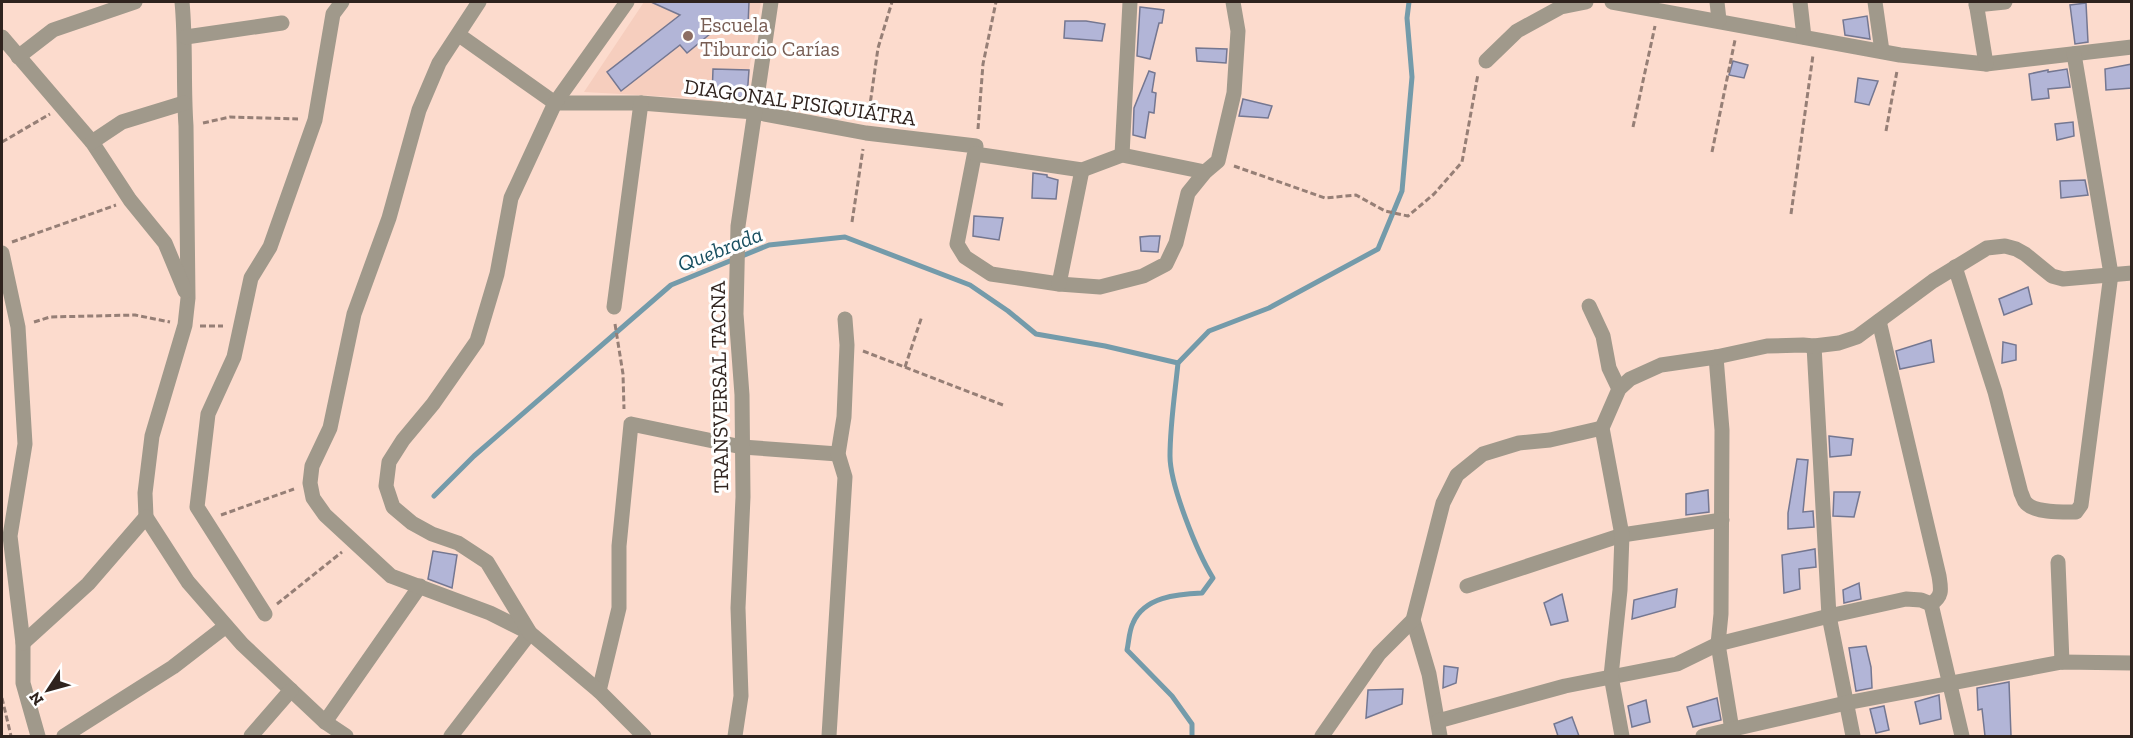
<svg xmlns="http://www.w3.org/2000/svg" width="2133" height="738" font-family="'Zilla Slab',serif">
<rect width="100%" height="100%" fill="#fcdbcd"/>
<path fill="#f6cebe" d="M644 2H761L749 70 748 97 746 101 584 92Z"/>
<g fill="none" stroke-linecap="round" stroke-linejoin="round">
<g stroke="#749baa" stroke-width="5">
<path d="M434 496 474 456 671 285 769 245 845 237 970 285 1008 311 1036 334 1105 346 1178 363"/>
<path d="M1192 736V724L1172 696 1127 650C1129 641 1129 631 1133 623 1144 597 1177 594 1202 593L1213 578C1197 552 1170 485 1170 456 1170 425 1175 393 1178 363L1209 331 1269 308 1378 249 1402 191 1412 77 1407 18 1409 2"/>
</g>
</g>
<g fill="#b2b5d7" stroke="#747791" stroke-width="1.5">
<path d="M651 2H749L748 25 722 24 687 53 680 45 621 91 607 72 680 15Z"/>
<path d="M2086 3 2088 42 2075 44 2070 5Z"/>
<path d="M1140 7 1164 10 1162 23H1159L1150 59 1137 56Z"/>
<path d="M1867 16 1870 39 1845 35 1843 20Z"/>
<path d="M1065 21H1086L1105 24 1102 41 1064 38Z"/>
<path d="M1196 48 1227 49 1226 63 1197 61Z"/>
<path d="M1733 61 1748 65 1744 78 1729 75Z"/>
<path d="M2132 64V88L2106 90 2105 69Z"/>
<path d="M713 69 749 70 747 97H712Z"/>
<path d="M2067 69 2070 87 2048 89 2049 98 2032 100 2029 74 2048 70V72Z"/>
<path d="M1149 71 1155 73 1152 92 1156 93 1154 113 1149 112 1145 138 1133 135 1134 108Z"/>
<path d="M1858 78 1878 81 1869 105 1855 102Z"/>
<path d="M1243 99 1272 106 1268 118 1239 116Z"/>
<path d="M2073 122 2074 136 2057 140 2055 124Z"/>
<path d="M1033 173 1047 175V177L1058 180 1056 199 1032 198Z"/>
<path d="M2085 180 2088 195 2061 198 2060 181Z"/>
<path d="M974 216 1003 218 999 240 973 236Z"/>
<path d="M1150 236H1160L1158 252 1141 251 1140 237Z"/>
<path d="M2028 287 2032 304 2004 315 1999 299Z"/>
<path d="M1931 340 1934 362 1900 369 1896 351Z"/>
<path d="M2003 342 2016 345V360L2002 363Z"/>
<path d="M1829 436 1853 439 1851 455 1830 457Z"/>
<path d="M1797 459 1808 460 1803 512 1813 511 1814 527 1788 529V513Z"/>
<path d="M1708 490 1709 512 1686 515V494Z"/>
<path d="M1834 492H1860L1854 517 1833 516Z"/>
<path d="M1815 549 1816 567 1799 569 1800 589 1784 593 1782 555Z"/>
<path d="M433 551 457 555 452 588 428 579Z"/>
<path d="M1859 583 1861 599 1844 603 1843 590Z"/>
<path d="M1677 589 1675 607 1632 619 1634 600Z"/>
<path d="M1562 594 1568 621 1551 625 1544 603Z"/>
<path d="M1866 646 1871 667 1872 688 1856 691 1849 648Z"/>
<path d="M1444 666 1458 668 1456 683 1443 688Z"/>
<path d="M2009 682 2011 736H1985L1982 709 1978 710 1977 688Z"/>
<path d="M1403 689 1402 704 1366 718 1368 690Z"/>
<path d="M1939 695 1941 719 1920 724 1915 702Z"/>
<path d="M1717 698 1721 720 1693 727 1687 707Z"/>
<path d="M1646 700 1650 722 1632 727 1628 706Z"/>
<path d="M1884 706 1889 730 1876 733 1870 709Z"/>
<path d="M1572 717 1579 736H1558L1554 724Z"/>
</g>
<g fill="none" stroke-linecap="round" stroke-linejoin="round">
<g stroke="#967f76" stroke-width="3" stroke-dasharray="6 3" stroke-linecap="butt">
<path d="M868 119 878 48 892 2"/>
<path d="M203 123 230 117 298 119"/>
<path d="M1633 127 1655 26"/>
<path d="M978 129 983 64 996 2"/>
<path d="M1886 131 1897 71"/>
<path d="M2 142 50 114"/>
<path d="M1712 152 1735 40"/>
<path d="M1234 166 1325 198 1356 195 1385 211 1408 216 1434 194 1462 162 1478 74"/>
<path d="M1791 214 1813 55"/>
<path d="M852 222 863 149"/>
<path d="M12 242 116 205"/>
<path d="M34 322 50 317 135 315 170 322"/>
<path d="M615 324 623 374 624 409"/>
<path d="M200 326H223"/>
<path d="M863 351 1003 405"/>
<path d="M905 367 922 316"/>
<path d="M221 515 294 489"/>
<path d="M277 604 342 552"/>
<path d="M2 698 11 736"/>
</g>
<g stroke="#a0998b" stroke-width="15">
<path d="M182 2C186 43 183 84 186 126L188 298 185 325 152 436 145 493 146 517 188 582 242 644 325 722 346 736"/>
<path d="M1612 2 1900 55 1986 64 2132 47"/>
<path d="M1717 2 1719 20"/>
<path d="M1800 2 1804 37"/>
<path d="M1875 2 1882 51"/>
<path d="M1976 2 1986 64"/>
<path d="M1976 5 2005 2"/>
<path d="M459 35 555 103H641L754 112 866 133 976 146 957 244 965 257 991 274 1059 284 1100 287 1143 276 1166 264 1176 243 1188 193 1205 172 1218 161 1234 93 1238 31 1233 2"/>
<path d="M2 37 92 142 130 200 165 243 185 291"/>
<path d="M186 37 282 23"/>
<path d="M18 57 53 30 135 2"/>
<path d="M1486 61 1517 31 1561 7 1586 2"/>
<path d="M92 142 122 122 184 103"/>
<path d="M975 154 1082 170 1122 155 1205 172"/>
<path d="M1122 155 1130 2"/>
<path d="M2 253 18 327 25 444 10 536 23 643V683L38 736"/>
<path d="M1955 267 1995 392 2021 493C2023 496 2023 500 2026 503 2035 513 2063 512 2076 512L2081 505 2111 274 2074 54"/>
<path d="M1059 284 1082 170"/>
<path d="M1589 306 1603 336 1609 368 1619 389"/>
<path d="M614 307 641 103"/>
<path d="M1879 321 1939 576C1941 589 1943 596 1931 604L1962 736"/>
<path d="M1814 346 1829 616 1853 736"/>
<path d="M1716 357 1722 430 1721 614 1718 644 1733 736"/>
<path d="M2058 562 2062 662"/>
<path d="M1467 586 1622 535 1722 520"/>
<path d="M265 614 197 507 208 414 234 357 251 278 270 247 315 120 333 14 342 2"/>
<path d="M1413 620 1429 674 1440 736"/>
<path d="M23 643 88 584 146 517"/>
<path d="M599 691 619 608V546L631 424 742 447 838 454"/>
<path d="M1438 721 1565 686 1677 664 1718 644 1829 616 1906 599 1921 600 1931 604"/>
<path d="M325 722 420 586"/>
<path d="M64 736 173 667 226 626"/>
<path d="M251 736 291 690"/>
<path d="M451 736 530 633 490 613 391 576 325 515 313 498 310 483 312 466 330 428 354 314 389 218 419 110 439 63 479 2"/>
<path d="M735 736 741 696 738 608 743 497 742 395 736 314 738 226 771 2"/>
<path d="M829 736 845 477 838 454 844 417 847 345 845 319"/>
<path d="M1322 736 1379 654 1413 620 1443 503 1457 475 1483 454 1519 443 1550 440 1602 428"/>
<path d="M1622 736 1611 676 1620 590 1622 535 1602 428 1619 389 1630 379 1661 365 1716 357 1767 346 1803 345 1814 346 1839 343 1857 337 1933 281 1987 248 2005 246 2016 249 2025 254 2052 276 2063 279 2132 273"/>
<path d="M1703 736 1846 703 2062 662 2132 663"/>
</g>
<path stroke="#a0998b" stroke-width="15" d="M627 2 555 103 511 198 497 274 477 341 433 404 403 440 389 462 386 486 393 507 412 523 432 534 458 543 487 562 530 633 599 691 644 736"/>
</g>
<circle fill="#8d6e63" stroke="#fff" stroke-width="2" cx="688" cy="36" r="6"/>
<g text-anchor="middle" dominant-baseline="central" stroke-width="6" stroke-linejoin="round" paint-order="stroke">
<g font-size="21" fill="#785e54" stroke="#fff" text-anchor="start">
<text x="700" y="24">Escuela<tspan x="700" dy="24">Tiburcio Carías</tspan></text>
</g>
<g font-size="21" fill="#2f231e" stroke="#fff">
<text transform="translate(800 102) rotate(8)">DIAGONAL PISIQUIÁTRA</text>
<text transform="translate(719 387) rotate(-91)">TRANSVERSAL TACNA</text>
</g>
<g font-size="22" font-style="italic" fill="#184f60" stroke="#fff">
<text transform="translate(720 249) rotate(-21)">Quebrada</text>
</g>
</g>
<rect width="2133" height="738" fill="none" stroke="#2f231e" stroke-width="6"/>
<g transform="translate(48 690) rotate(234)" stroke="#ffffff" stroke-width="4.5" paint-order="stroke">
<path d="M0-4.5L10 22L0 15L-10 22Z" fill="#2f231e"/>
<text y="-9" font-size="16" font-weight="bold" text-anchor="middle" fill="#2f231e">N</text>
</g>
</svg>
